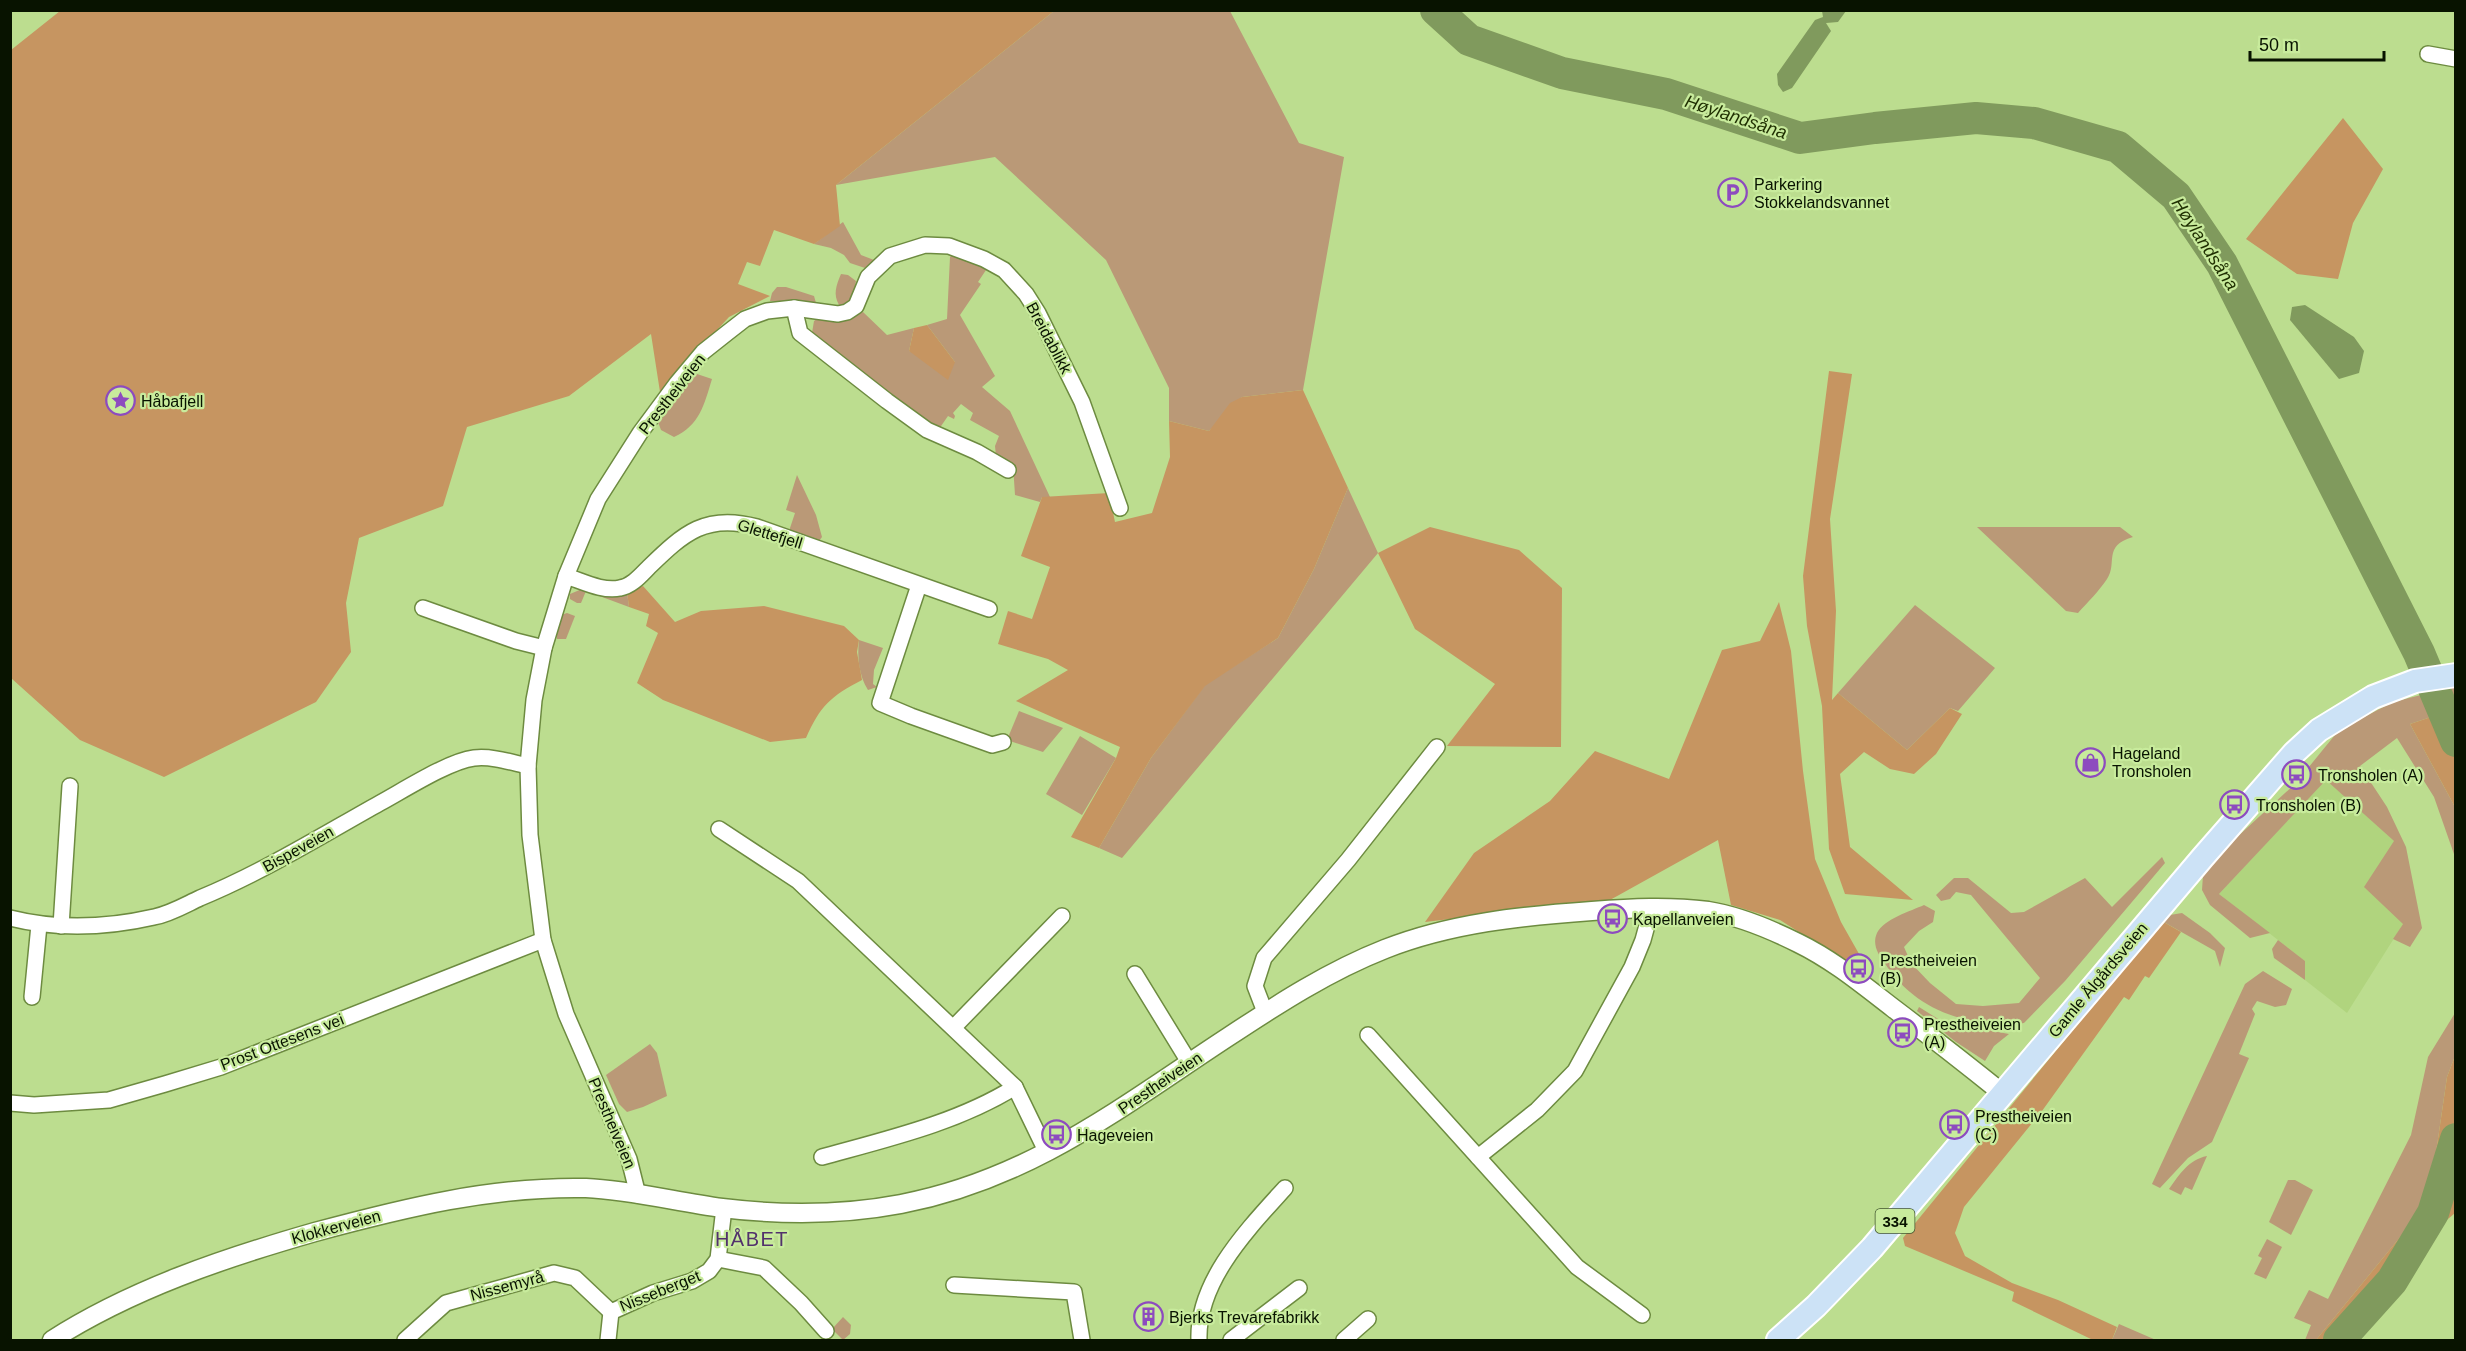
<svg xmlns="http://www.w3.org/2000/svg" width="2466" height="1351" font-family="Arial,sans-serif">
<rect width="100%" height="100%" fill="#bcdd8f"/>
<path fill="#b0d47e" d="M2326 779 2394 841 2403 924 2347 1013 2305 980V961L2219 894Z"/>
<g fill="#ba9977">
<path d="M1054 11H1230L1299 143 1344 157 1303 390 1242 397 1209 431 1169 421V388L1106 260 995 157 836 185Z"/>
<path d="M843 222 861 255 874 260 865 268 850 263 844 255 831 248 814 244Z"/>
<path d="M952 255 988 267 978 282 981 284 960 315 995 376 982 387 1010 411 1050 497H1042L1040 502 1015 495 1013 465 996 456 995 446 999 436 970 420 973 413 961 404 953 413 955 416 954 419 948 416 939 429 922 420 819 341 812 333 814 321 820 317C836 322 848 321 863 312L887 335 914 328 909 351 955 362 927 325 947 319 950 257Z"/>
<path d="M841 274 848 275 856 281C854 293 853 304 839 305 833 294 836 286 841 274Z"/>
<path d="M777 287H786L814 296 816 303 770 301 772 293Z"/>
<path d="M697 374 712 379C704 405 700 425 674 437L661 430 658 422 689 377Z"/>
<path d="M797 475 816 515 822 537 819 541 789 531 795 513 786 510Z"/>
<path d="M1348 488 1378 553 1122 858 1099 848 1151 758 1205 685 1278 638 1314 569Z"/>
<path d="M1977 527H2120L2133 537C2102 546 2118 563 2107 579 2099 591 2088 602 2078 613L2066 611Z"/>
<path d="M582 589 627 592 629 607 586 591 581 603H577L570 599V594Z"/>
<path d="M1915 605 1995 668 1958 711 1950 708 1907 750 1838 693Z"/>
<path d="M567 613 575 616 566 639H557V629L561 615Z"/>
<path d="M859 640 883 648 874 670 873 684 877 687 868 690C859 676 857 657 859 640Z"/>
<path d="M2449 688H2455V709L2410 724 2455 807V857L2434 797 2397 738 2360 766 2387 807 2406 847 2422 928 2410 947 2393 939 2403 924 2364 887 2394 841 2326 780 2219 894 2270 933 2250 938 2210 905 2202 890 2203 875 2236 838 2296 783 2300 788 2310 778 2304 773 2339 730 2393 702Z"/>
<path d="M1019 711 1063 728 1043 752 1007 740Z"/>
<path d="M1080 736 1116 758 1082 815 1046 794Z"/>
<path d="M2162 857 2165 863 2065 981 2024 1023C2015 1025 2007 1024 1997 1024 1950 1021 1910 1003 1884 962 1878 954 1872 944 1877 933 1884 919 1911 911 1924 905L1935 911 1933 922 1919 931 1904 947 1911 963 1930 983 1956 1004 1983 1006 2019 1003 2040 978 1971 895 1956 892 1950 899 1941 901 1936 895 1954 878H1968L2011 913 2024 912 2085 878 2112 907Z"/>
<path d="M2182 913 2210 933 2225 948 2220 967 2215 951 2162 921 2170 915Z"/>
<path d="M2278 940 2305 961V980L2274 958 2272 949Z"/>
<path d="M2263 971 2292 989 2286 1005 2275 1007 2257 1001 2252 1009 2255 1014 2239 1054 2249 1058 2212 1142 2188 1158 2160 1188 2152 1184 2245 984Z"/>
<path d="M1919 1007 1943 1022 2009 1034 1994 1046 1985 1061 1956 1042 1917 1011Z"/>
<path d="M2455 1013V1056L2447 1077 2433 1173 2414 1220 2316 1340H2305L2311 1325 2294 1318 2309 1290 2328 1299 2411 1135 2428 1057Z"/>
<path d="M650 1044 657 1053 667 1096 643 1107 627 1112 619 1104 606 1075Z"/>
<path d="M2207 1156 2192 1190 2185 1187 2181 1195 2169 1189C2180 1174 2188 1160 2207 1156Z"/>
<path d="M2288 1180H2295L2313 1190 2291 1235 2269 1222Z"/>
<path d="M2267 1239 2282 1247 2266 1279 2254 1274 2262 1258 2258 1256Z"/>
<path d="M843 1317 851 1325 850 1334 843 1340 832 1329Z"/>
<path d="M2119 1324 2156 1340H2112Z"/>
</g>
<g fill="#c69561">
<path d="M60 11H1054L836 185 840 226 814 244 774 230 760 266 747 262 738 284 770 296 729 317 660 392 651 334 569 396 467 427 443 506 359 538 346 603 351 652 316 702 164 777 80 740 11 678V50Z"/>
<path d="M2343 118 2383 169 2353 223 2338 279 2297 274 2246 239Z"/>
<path d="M927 325 955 362 948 380 909 351 914 328Z"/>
<path d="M1829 371 1852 374 1830 519 1836 611 1832 700 1838 693 1907 750 1950 708 1962 714 1936 754 1914 774 1890 769 1864 752 1840 774 1850 847 1913 900 1845 894 1829 849 1822 706 1807 626 1803 576Z"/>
<path d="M1303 390 1348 488 1314 569 1278 638 1205 686 1151 758 1099 848 1071 837 1116 758 1120 747 1016 701 1068 670 1048 659 998 644 1008 611 1032 619 1050 567 1021 556 1042 497 1109 493 1115 522 1152 513 1170 457 1169 421 1209 431 1230 403 1242 397Z"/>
<path d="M1430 527 1519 550 1562 588 1561 747 1447 746 1495 684 1415 629 1378 553Z"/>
<path d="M643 586 675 622 701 611 764 606 844 626 859 640 857 652 862 680C831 696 820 706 806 738L770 742 663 700 637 683 658 633 646 626 649 614 629 607 627 592Z"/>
<path d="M1779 602 1791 651 1803 771 1815 859 1841 922 1867 968 1838 957 1780 920 1731 905 1718 840 1610 900 1425 922 1474 853 1550 801 1595 751 1669 779 1722 650 1760 641Z"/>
<path d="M2455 709 2456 711 2455 807 2410 724Z"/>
<path d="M2162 921 2181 932 2149 978 2145 976 2129 1000 2124 997 2042 1111 1964 1207 1955 1233 1965 1256 2012 1283 2058 1300 2117 1327 2112 1340H2093L2012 1301 2014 1292 1905 1246 1903 1238Z"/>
<path d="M2455 1056V1213L2435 1230 2347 1340H2316L2414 1220 2433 1173 2447 1077Z"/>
</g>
<g fill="#809a5d">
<path d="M1822 11H1846L1838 22 1826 23 1831 31 1792 88 1783 92 1778 85 1777 74 1815 20 1823 17Z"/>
<path d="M2305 305 2354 337 2364 351 2359 373 2339 379 2290 320 2292 307Z"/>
</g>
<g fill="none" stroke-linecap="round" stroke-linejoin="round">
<g stroke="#809a5d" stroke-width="32">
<path d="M1436 10 1469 40 1562 73 1666 94 1800 138 1875 128 1976 118 2034 123 2118 147 2176 196 2222 264 2419 653 2456 741"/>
<path d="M2339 1340 2392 1281 2433 1213 2456 1139"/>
</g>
<defs>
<g id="minor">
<path d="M2428 54 2456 59"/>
<path d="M794 308 838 314 847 312 856 306 868 277 890 256 925 245 949 246 984 259 1004 270 1026 294 1038 313 1082 402 1120 508"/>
<path d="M566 576C582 581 603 592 620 588 632 586 641 575 649 567 684 533 706 513 757 527L989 609"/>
<path d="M919 585 880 703 911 716 992 745 1003 742"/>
<path d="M423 608 516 641 544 648"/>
<path d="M719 829 798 881 1015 1087 1047 1153"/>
<path d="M10 918C58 930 106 928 154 917 170 914 185 905 200 898 263 872 321 836 380 803 404 790 449 761 474 758 492 756 510 762 528 766"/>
<path d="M61 926 70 786"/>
<path d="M1135 974 1189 1062"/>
<path d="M32 997 39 925"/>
<path d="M1265 1012 1255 986 1264 958 1348 860 1437 747"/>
<path d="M954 1027 1062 916"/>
<path d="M1368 1035 1577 1267 1642 1315"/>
<path d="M10 1103 34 1105 109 1100 165 1084 221 1067 543 940"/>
<path d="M822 1157C887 1139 957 1123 1015 1087"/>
<path d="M1478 1157 1537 1110 1575 1071 1632 967 1643 940 1652 907"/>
<path d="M638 1195 629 1159 566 1014 543 940 530 835 528 766 534 700 544 648 566 576 598 499 640 433 677 383 703 352 727 333 745 319 767 311 794 308 800 333 887 401 927 430 977 452 1008 470"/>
<path d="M718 1259 764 1268 801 1303 826 1331"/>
<path d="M954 1285 1074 1292 1082 1340"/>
<path d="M405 1340 446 1303 554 1273 575 1278 611 1312"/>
<path d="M608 1340 611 1312 653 1293 692 1281 709 1271 718 1259 724 1208"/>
<path d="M1199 1340C1197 1281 1248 1229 1285 1188"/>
<path d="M1231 1340 1299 1288"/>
<path d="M1344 1340 1368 1319"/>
</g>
<path id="tertiary" d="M52 1340C132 1289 224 1258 315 1232 404 1208 493 1186 586 1188 631 1190 677 1202 722 1208 780 1215 843 1215 901 1204 1031 1179 1121 1107 1228 1037 1278 1004 1329 971 1385 949 1451 923 1522 916 1592 911 1631 908 1669 906 1708 911 1739 916 1770 929 1798 943 1833 960 1863 985 1893 1008 1930 1036 1966 1064 2002 1093"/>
<path id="primary" d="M1778 1340 1816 1306 1872 1248 2203 857 2294 753 2319 730 2373 697 2415 681 2456 675"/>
</defs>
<use href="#minor" stroke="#6d8b40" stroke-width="18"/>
<use href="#tertiary" stroke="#6d8b40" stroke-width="21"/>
<use href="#primary" stroke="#fff" stroke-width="26"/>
<use href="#minor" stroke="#fff" stroke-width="15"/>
<use href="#tertiary" stroke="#fff" stroke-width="18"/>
<use href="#primary" stroke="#cce2f6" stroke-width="22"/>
</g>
<defs>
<symbol id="parking-ring" viewBox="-11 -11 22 22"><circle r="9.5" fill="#c8eb9c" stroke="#8d4bbf" stroke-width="1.5"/><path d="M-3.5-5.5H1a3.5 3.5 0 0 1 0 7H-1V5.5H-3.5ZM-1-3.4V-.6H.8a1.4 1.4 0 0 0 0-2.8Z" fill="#8d4bbf"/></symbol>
<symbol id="sight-ring" viewBox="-11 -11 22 22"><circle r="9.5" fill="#c8eb9c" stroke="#8d4bbf" stroke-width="1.5"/><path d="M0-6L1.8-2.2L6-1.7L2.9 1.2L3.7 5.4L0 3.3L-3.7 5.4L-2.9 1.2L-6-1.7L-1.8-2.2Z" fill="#8d4bbf"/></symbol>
<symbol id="shop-ring" viewBox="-11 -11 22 22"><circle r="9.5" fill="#c8eb9c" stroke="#8d4bbf" stroke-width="1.5"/><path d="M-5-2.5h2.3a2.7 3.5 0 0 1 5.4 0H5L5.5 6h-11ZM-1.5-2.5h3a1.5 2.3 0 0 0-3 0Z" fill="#8d4bbf"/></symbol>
<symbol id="bus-ring" viewBox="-11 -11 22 22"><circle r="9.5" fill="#c8eb9c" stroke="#8d4bbf" stroke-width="1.5"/><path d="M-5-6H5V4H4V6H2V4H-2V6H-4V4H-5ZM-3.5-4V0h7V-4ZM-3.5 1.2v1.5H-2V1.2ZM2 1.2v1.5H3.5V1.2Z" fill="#8d4bbf"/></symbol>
<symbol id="building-ring" viewBox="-11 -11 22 22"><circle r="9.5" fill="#c8eb9c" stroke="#8d4bbf" stroke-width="1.5"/><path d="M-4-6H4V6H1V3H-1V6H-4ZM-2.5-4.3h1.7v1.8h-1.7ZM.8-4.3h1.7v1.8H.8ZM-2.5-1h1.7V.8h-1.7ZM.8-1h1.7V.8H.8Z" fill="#8d4bbf"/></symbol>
</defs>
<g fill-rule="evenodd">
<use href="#parking-ring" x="1716" y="176" width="33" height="33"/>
<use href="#sight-ring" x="104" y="384" width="33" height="33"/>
<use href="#shop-ring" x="2074" y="746" width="33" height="33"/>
<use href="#bus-ring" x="2280" y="758" width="33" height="33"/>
<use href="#bus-ring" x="2218" y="788" width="33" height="33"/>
<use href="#bus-ring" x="1596" y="902" width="33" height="33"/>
<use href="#bus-ring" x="1842" y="952" width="33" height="33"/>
<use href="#bus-ring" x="1886" y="1016" width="33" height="33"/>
<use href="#bus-ring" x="1938" y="1108" width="33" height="33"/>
<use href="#bus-ring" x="1040" y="1118" width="33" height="33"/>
<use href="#building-ring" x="1132" y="1300" width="33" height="33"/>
</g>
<g text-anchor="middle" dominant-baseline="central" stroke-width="4.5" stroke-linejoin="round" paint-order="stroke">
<rect fill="#c8eb9c" stroke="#42542f" stroke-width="1.5" x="1875.5" y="1209" width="39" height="24" rx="4.5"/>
<g font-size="15" font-weight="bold" fill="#081300">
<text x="1895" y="1221">334</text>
</g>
<g font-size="16" fill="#081300" stroke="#c8eb9c" text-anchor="start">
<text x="1754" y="184">Parkering<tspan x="1754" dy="18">Stokkelandsvannet</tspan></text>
<text x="141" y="401">Håbafjell</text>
<text x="2112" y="753">Hageland<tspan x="2112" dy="18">Tronsholen</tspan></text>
<text x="2318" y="775">Tronsholen (A)</text>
<text x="2256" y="805">Tronsholen (B)</text>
<text x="1633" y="919">Kapellanveien</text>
<text x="1880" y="960">Prestheiveien<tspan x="1880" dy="18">(B)</tspan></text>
<text x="1924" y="1024">Prestheiveien<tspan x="1924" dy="18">(A)</tspan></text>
<text x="1975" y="1116">Prestheiveien<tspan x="1975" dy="18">(C)</tspan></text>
<text x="1077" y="1135">Hageveien</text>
<text x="1169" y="1317">Bjerks Trevarefabrikk</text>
</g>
<g font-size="16" fill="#081300" stroke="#c8eb9c">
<text transform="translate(1049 338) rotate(62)">Breidablikk</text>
<text transform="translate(672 394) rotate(-52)">Prestheiveien</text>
<text transform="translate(770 534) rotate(17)">Glettefjell</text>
<text transform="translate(298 849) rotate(-29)">Bispeveien</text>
<text transform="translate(2098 980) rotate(-50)">Gamle Ålgårdsveien</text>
<text transform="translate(282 1042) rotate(-21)">Prost Ottesens vei</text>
<text transform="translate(1160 1083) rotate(-34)">Prestheiveien</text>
<text transform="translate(612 1123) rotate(67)">Prestheiveien</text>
<text transform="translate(336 1227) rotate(-15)">Klokkerveien</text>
<text transform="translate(507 1286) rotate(-15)">Nissemyrå</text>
<text transform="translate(660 1291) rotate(-22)">Nisseberget</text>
</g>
<g font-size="18" font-style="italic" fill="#1f2f01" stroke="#c8eb9c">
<text transform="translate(1736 117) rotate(18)">Høylandsåna</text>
<text transform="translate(2205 244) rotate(57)">Høylandsåna</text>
</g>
<g font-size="20" letter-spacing="1.5" fill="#52326c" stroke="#c8eb9c">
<text x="752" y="1239">HÅBET</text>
</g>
</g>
<rect width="2466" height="1351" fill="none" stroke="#081300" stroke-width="24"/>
<path d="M2250 51v9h134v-9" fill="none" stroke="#081300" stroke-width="3"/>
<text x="2259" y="51" font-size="18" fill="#081300" stroke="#c8eb9c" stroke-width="4.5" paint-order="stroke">50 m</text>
</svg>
